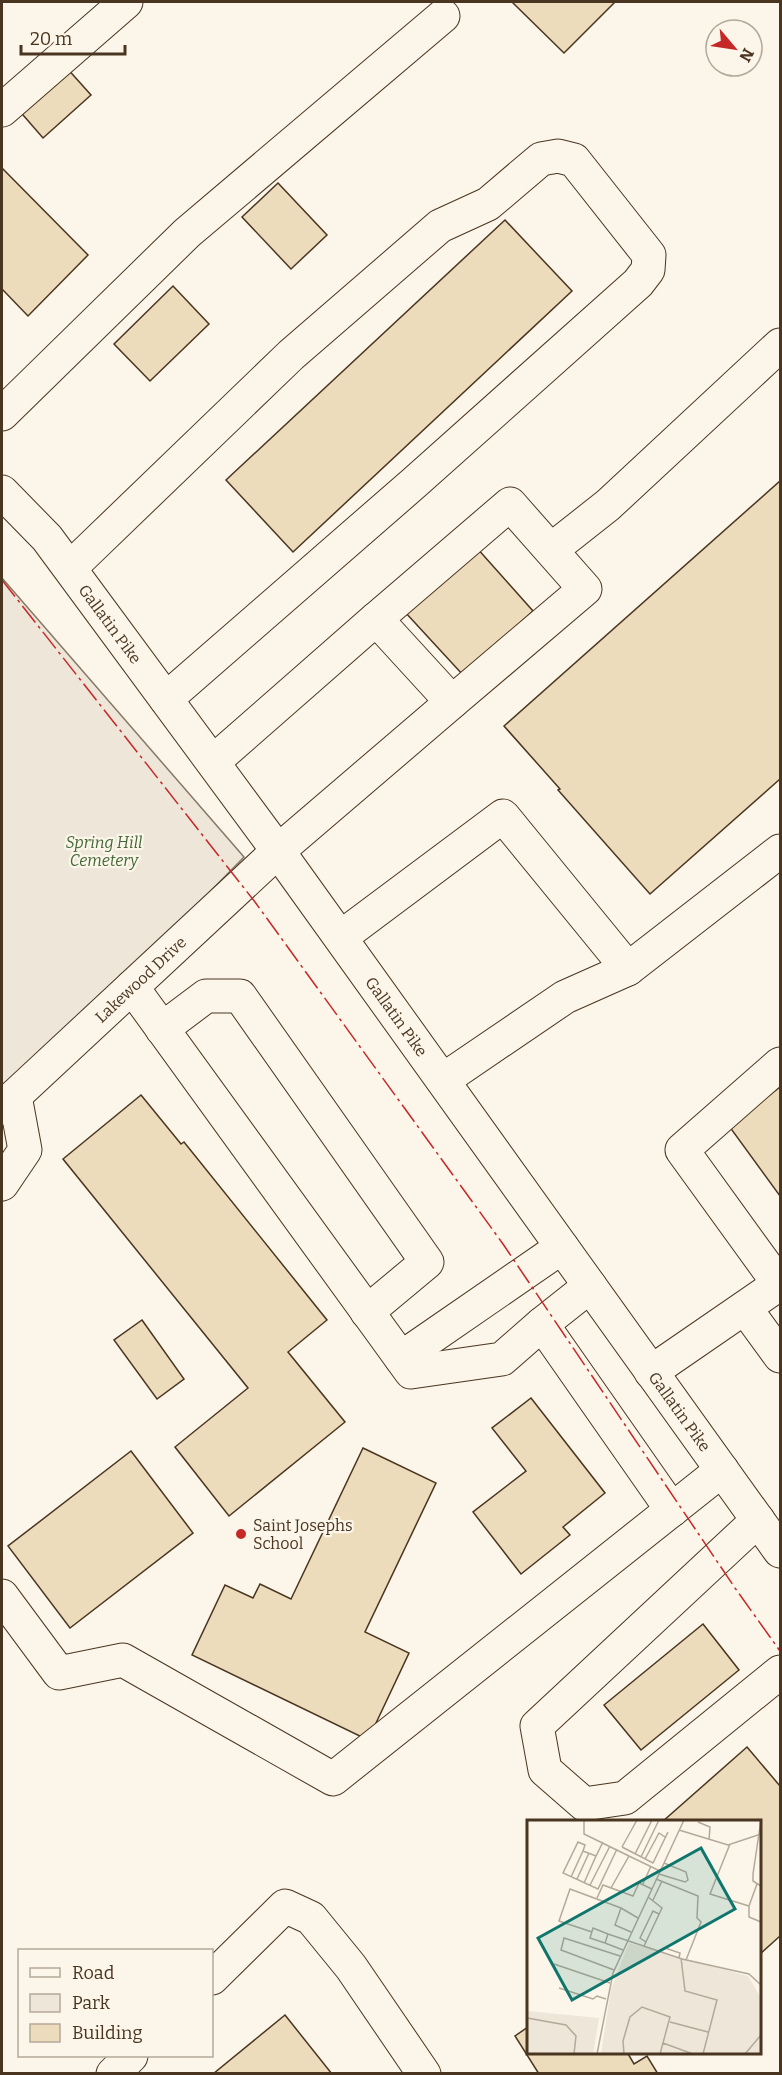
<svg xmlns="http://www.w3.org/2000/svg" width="782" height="2075" font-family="Bitter,serif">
<rect width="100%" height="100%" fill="#fbf6e9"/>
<path fill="#ede6d9" stroke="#887966" stroke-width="1.5" d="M2 578 244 857 2 1104Z"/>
<g fill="#ecdcbc" stroke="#4a3520" stroke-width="1.5">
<path d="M512 2H615L564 53Z"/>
<path d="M65 66 91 95 43 138 17 108Z"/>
<path d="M2 168 88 255 28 316 2 289Z"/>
<path d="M278 183 327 235 291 269 242 217Z"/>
<path d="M505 220 572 291 293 552 226 480Z"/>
<path d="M173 286 209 324 150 381 114 344Z"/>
<path d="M780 481V779L650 894 558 790 560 789 504 726Z"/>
<path d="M476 547 533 611 463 675 405 612Z"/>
<path d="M780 1087V1196L729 1126Z"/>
<path d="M141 1095 181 1144 184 1142 327 1320 288 1352 345 1422 229 1516 175 1447 248 1388 63 1159Z"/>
<path d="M142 1320 184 1379 157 1399 114 1340Z"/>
<path d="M531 1398 605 1493 563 1527 570 1535 521 1574 473 1512 526 1471 492 1428Z"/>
<path d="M363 1448 436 1483 365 1632 409 1653 368 1740 192 1655 225 1585 253 1598 260 1584 291 1599Z"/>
<path d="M131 1451 193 1533 70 1628 8 1546Z"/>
<path d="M703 1624 739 1670 641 1750 604 1705Z"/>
<path d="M747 1747 780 1786V1936L760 1954V1822H662Z"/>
<path d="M285 2015 332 2074H213Z"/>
<path d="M528 2027V2052H627L634 2064 647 2056 658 2074H539L515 2036Z"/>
</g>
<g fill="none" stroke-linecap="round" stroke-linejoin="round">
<defs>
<g id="minor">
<path d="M2 110 126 2"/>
<path d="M2 414 187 233 443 16"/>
<path d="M551 550 608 505 780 345"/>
<path d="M70 568 291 355 440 226 488 204 541 159 558 156 574 160 649 255 648 270 638 283 414 483 166 699"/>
<path d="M376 619 510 504 585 589 452 702"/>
<path d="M341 937 503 816 628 969 780 851"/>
<path d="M132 987 411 1372 502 1359 542 1324 590 1286"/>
<path d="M162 1029 206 996H240L427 1262 367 1312"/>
<path d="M443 1080 565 997 628 969"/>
<path id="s1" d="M2 1108 278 851 452 702 376 619 213 762"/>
<path d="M2 1184 25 1150 15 1096"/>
<path d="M745 1308 780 1356"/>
<path d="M542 1324 672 1510"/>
<path d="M401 1358 562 1247"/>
<path d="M651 1372 779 1284 682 1150 780 1064"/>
<path d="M758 1520 537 1726 545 1770 584 1804 625 1798 780 1672"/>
<path d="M2 1596 59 1673 123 1660 333 1779 722 1470"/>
<path d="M212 1978 285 1906 311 1918 351 1967 424 2074"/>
<path d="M113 2074 131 2056"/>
</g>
<g id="major">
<path id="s2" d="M2 492 47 538 278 851 780 1551"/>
</g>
</defs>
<use href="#minor" stroke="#4a3520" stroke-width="35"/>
<use href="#major" stroke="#4a3520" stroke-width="35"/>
<use href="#minor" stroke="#fbf6e9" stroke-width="33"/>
<use href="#major" stroke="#fbf6e9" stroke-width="33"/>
<path stroke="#c62828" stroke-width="1.5" stroke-dasharray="21 4.5 3 4.5" stroke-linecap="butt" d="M2 580 255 902 503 1244 735 1588 780 1651"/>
</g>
<circle fill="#c62828" stroke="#fbf6e9" stroke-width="2" cx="241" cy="1534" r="6"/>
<g text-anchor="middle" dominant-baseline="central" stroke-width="4.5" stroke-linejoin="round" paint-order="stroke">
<g font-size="16" fill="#4a3520" stroke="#fbf6e9">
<text stroke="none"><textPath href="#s2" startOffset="171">Gallatin Pike</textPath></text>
<text stroke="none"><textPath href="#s1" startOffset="189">Lakewood Drive</textPath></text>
<text stroke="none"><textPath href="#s2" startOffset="657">Gallatin Pike</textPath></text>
<text stroke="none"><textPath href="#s2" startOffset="1143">Gallatin Pike</textPath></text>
</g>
<g font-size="16" font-style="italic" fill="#436837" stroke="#fbf6e9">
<text x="104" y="842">Spring Hill<tspan x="104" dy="18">Cemetery</tspan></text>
</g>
<g font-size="16" fill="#4a3520" stroke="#fbf6e9" text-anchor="start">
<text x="253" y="1525">Saint Josephs<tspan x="253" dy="18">School</tspan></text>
</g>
</g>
<g transform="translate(527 1820)">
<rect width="234" height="234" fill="#fbf6e9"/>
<path d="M102 123 221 156 234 178V234H74L84 169ZM0 191 72 198 66 234H0Z" fill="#ede6d9"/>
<path fill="none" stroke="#b4a999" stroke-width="1.5" d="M57 0V14L102 36M234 0 226 54V61L234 66M171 2 183 7 182 20M152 10 201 25 234 14M203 24 183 74 222 86 230 64M95 27 126 43 141 12M95 27 110 0M56 31 58 25 51 22 36 53 71 69 90 29M108 34 125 0M114 37 132 0M118 39 132 13 138 17M132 54 158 62 161 60 159 52 137 43M44 57 56 31 69 36 76 22M50 59 62 33M129 59 171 76 170 98 174 102 159 140M57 63 69 36M116 64 124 46M63 65 83 26M84 68 102 36 133 51M70 78 76 65 106 76 112 63 125 69M126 80 135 61M222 86V97L234 102M94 88 111 98M65 112 32 101 43 69 94 88 88 105 104 112M119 122 113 118 126 91 132 94M78 123 63 118 66 108 81 114M117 126 135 88 121 77M96 130 78 123 81 114 155 139 222 154 234 165M131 131 138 128 153 133 152 138M154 138 158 171 190 180 176 234M27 144 83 163M87 150 34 130 37 118 93 136M32 168 66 179 70 176 79 179M0 198 39 205 49 216 47 234M143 202 181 212M136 223 166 234M70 234 86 153 157 0M97 234 96 221 103 197 115 187 143 197 133 234M218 234 234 215"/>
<path fill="#0f766e" fill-opacity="0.15" stroke="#0f766e" stroke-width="3" d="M174 28 208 89 45 180 11 118Z"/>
<rect width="234" height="234" fill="none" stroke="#4a3520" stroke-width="3"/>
</g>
<rect width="782" height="2075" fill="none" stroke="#4a3520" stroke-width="6"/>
<rect x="18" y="1949" width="195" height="108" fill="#fbf6e9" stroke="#b4a999" stroke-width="1.5"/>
<rect x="30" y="1968" width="30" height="9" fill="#fbf6e9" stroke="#b4a999" stroke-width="1.5"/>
<text x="72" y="1979" font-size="18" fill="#4a3520">Road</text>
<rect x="30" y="1994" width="30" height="18" fill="#ede6d9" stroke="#b4a999" stroke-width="1.5"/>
<text x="72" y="2009" font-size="18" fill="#4a3520">Park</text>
<rect x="30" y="2024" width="30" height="18" fill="#ecdcbc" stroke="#b4a999" stroke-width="1.5"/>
<text x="72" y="2039" font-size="18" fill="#4a3520">Building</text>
<g transform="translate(734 48) rotate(119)"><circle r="28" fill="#fbf6e9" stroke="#b4a999" stroke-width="1.5"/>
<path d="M0-4.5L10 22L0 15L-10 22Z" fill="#c62828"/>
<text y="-9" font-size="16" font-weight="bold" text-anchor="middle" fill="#4a3520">N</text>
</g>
<path d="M21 45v9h104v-9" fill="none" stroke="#4a3520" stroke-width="3"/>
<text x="30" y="45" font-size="18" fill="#4a3520" stroke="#fbf6e9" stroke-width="4.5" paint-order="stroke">20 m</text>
</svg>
